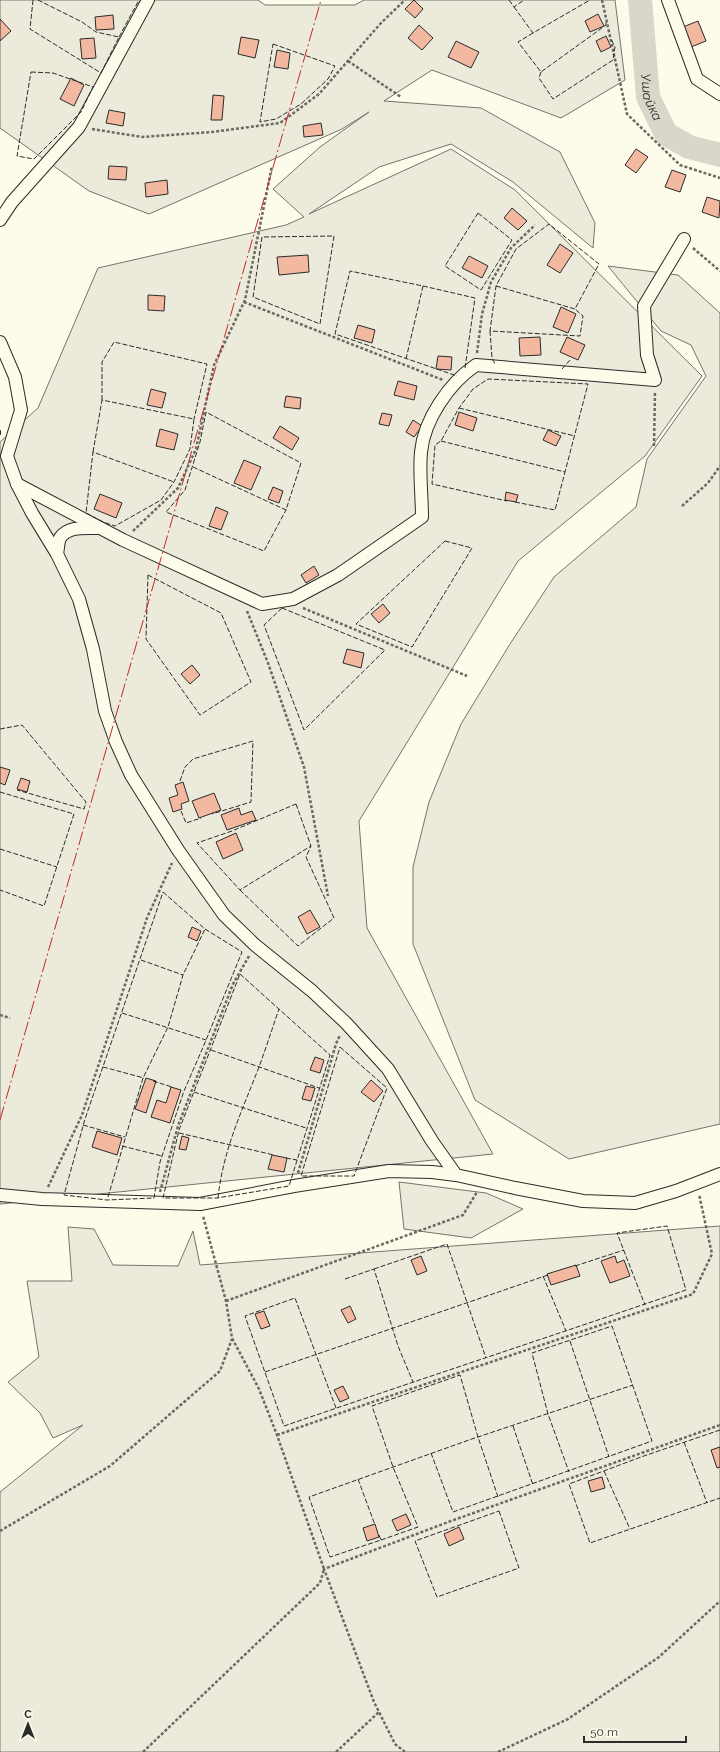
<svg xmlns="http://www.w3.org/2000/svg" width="720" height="1752" font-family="Raleway,sans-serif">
<rect width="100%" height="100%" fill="#fdfbea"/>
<g fill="#ecebdb" stroke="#74746e">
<path d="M0 0H258L265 5H355L364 0H615L625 80 561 118 432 70 384 101 481 108 560 152 595 223 593 248 513 182 451 144 379 167 309 214 451 149 515 190 702 376 645 456 518 561 359 821 367 928 493 1154 0 1204V442L38 408 98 268 286 225 304 217 273 189 320 147 369 112 342 129 149 214 89 191 0 128Z"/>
<path d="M608 266 678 275 720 313V1124L569 1159 475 1100 413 944V867L429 802 461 724 510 644 554 577 636 507 647 459 706 376 691 345 661 331Z"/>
<path d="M399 1182 486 1193 523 1209 471 1238 404 1229Z"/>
<path d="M720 1226V1752H0V1492L83 1425 53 1438 40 1413 8 1382 39 1357 27 1281H72L68 1227 94 1229 113 1265 178 1266 193 1231 200 1265Z"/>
</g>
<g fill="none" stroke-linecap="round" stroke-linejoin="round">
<path stroke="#d8d7c9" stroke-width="24" id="s1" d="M640 0 648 97 666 134 689 147 720 155"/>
</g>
<g fill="#f2b8a0" stroke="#2b2b2b">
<path d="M414 0 423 9 415 18 405 9Z"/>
<path d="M598 14 604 26 590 32 585 21Z"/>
<path d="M113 15 114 29 96 30 95 17Z"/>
<path d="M0 19 11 31 0 41Z"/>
<path d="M698 21 706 41 691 47 683 27Z"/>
<path d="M419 25 433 38 422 50 408 38Z"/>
<path d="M606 36 611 47 601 52 596 41Z"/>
<path d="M241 37 259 40 255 58 238 54Z"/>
<path d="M94 38 96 58 82 59 80 39Z"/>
<path d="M456 41 479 52 471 68 448 57Z"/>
<path d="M277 50 290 53 288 69 274 67Z"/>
<path d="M71 78 84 85 74 106 60 99Z"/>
<path d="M213 95 224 96 222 120H211Z"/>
<path d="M109 110 125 113 123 126 106 123Z"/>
<path d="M321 123 323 135 304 137 303 126Z"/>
<path d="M636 149 648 157 636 173 625 165Z"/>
<path d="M109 166 127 167 126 180 108 179Z"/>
<path d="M672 170 686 175 680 192 665 187Z"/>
<path d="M167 180 168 194 146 197 145 183Z"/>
<path d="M707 197 720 201 719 218 702 212Z"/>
<path d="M512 208 527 221 518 230 504 218Z"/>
<path d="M560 244 573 253 560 273 547 265Z"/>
<path d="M308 255 309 272 279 275 277 257Z"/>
<path d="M469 256 488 266 482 278 462 268Z"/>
<path d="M148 295 165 296 164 311 148 310Z"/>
<path d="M561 307 576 314 568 333 553 327Z"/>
<path d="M358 325 375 330 372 343 354 338Z"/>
<path d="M540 337 541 355 520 356 519 338Z"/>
<path d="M567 337 585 345 578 360 560 352Z"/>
<path d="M438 356 452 357 451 370 436 369Z"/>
<path d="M398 381 417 386 414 400 394 395Z"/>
<path d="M151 389 166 393 162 408 147 405Z"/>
<path d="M286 396 301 398 300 409 284 407Z"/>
<path d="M459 412 477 418 473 431 455 425Z"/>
<path d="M382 413 392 415 389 426 379 424Z"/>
<path d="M413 420 422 426 414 437 406 432Z"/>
<path d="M280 426 299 438 292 450 273 438Z"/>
<path d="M160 429 178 434 174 450 156 446Z"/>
<path d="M548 430 561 436 556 446 543 440Z"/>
<path d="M244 460 261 467 251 490 234 483Z"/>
<path d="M273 487 283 491 279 503 268 499Z"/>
<path d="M506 492 518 495 516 502 505 500Z"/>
<path d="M100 494 122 503 116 518 94 509Z"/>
<path d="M216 507 228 512 221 530 209 526Z"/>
<path d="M314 566 319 575 306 583 301 575Z"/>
<path d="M383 604 390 613 379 623 371 614Z"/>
<path d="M347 649 364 653 361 668 343 663Z"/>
<path d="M192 665 200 675 190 684 181 674Z"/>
<path d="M0 767 10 770 5 785 0 783Z"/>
<path d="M21 778 30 781 27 792 17 789Z"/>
<path d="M183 782 189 801 181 804 182 809 173 812 169 798 178 795 175 785Z"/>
<path d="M214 793 221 810 199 818 192 801Z"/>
<path d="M239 808 241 815 252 811 256 820 227 830 221 815Z"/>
<path d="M236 833 243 850 223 859 216 842Z"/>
<path d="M310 910 320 927 307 934 298 917Z"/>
<path d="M192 927 201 931 197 941 188 937Z"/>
<path d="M315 1057 324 1060 320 1073 310 1070Z"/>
<path d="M146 1078 156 1081 146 1113 135 1109Z"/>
<path d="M371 1080 383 1091 374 1102 361 1092Z"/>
<path d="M306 1086 315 1088 311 1101 302 1099Z"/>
<path d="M171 1087 181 1090 170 1123 151 1117 157 1100 166 1103Z"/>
<path d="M97 1131 122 1138 117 1155 92 1147Z"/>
<path d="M182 1136 189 1138 186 1150 179 1149Z"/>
<path d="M272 1155 287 1158 284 1172 268 1169Z"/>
<path d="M421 1256 427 1271 417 1275 411 1260Z"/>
<path d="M615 1256 617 1263 624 1260 630 1276 610 1283 601 1261Z"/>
<path d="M576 1265 580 1276 551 1285 547 1274Z"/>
<path d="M350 1306 356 1319 348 1323 341 1310Z"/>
<path d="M264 1311 270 1326 261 1329 255 1314Z"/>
<path d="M343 1386 349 1398 340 1402 334 1390Z"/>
<path d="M720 1447V1467L717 1468 711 1450Z"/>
<path d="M602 1477 605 1488 591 1492 588 1481Z"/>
<path d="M406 1514 411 1525 397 1531 392 1520Z"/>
<path d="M375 1524 379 1537 367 1541 363 1528Z"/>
<path d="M459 1527 464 1539 449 1546 444 1534Z"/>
</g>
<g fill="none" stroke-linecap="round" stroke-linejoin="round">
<defs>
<g id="minor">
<path d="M668 0 697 79 720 94"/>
<path d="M0 220 12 202 79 127 148 0"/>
<path d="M0 342 15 377 21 410 7 456 17 484 32 513 57 554 79 599 93 649 105 711 116 742 131 775 178 850 224 915 255 945 312 991 346 1023 388 1069 432 1141 456 1175 515 1188 583 1201 635 1203 676 1191 720 1174"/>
<path d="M17 484 123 540 262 604 293 599 338 575 422 517C422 496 419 473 421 452 424 420 449 383 476 365L655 380 647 355 644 306 684 239"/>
<path d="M57 554C58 550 58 542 60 538 68 526 85 528 97 528"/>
<path d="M0 1195 42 1199 200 1204 294 1186 389 1171 432 1172 456 1175"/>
</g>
</defs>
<use href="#minor" stroke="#2b2b2b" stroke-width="14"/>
<g stroke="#6a6964" stroke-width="2.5" stroke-dasharray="3 2" stroke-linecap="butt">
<path d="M602 0 627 114 680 165 720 178"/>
<path d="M348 61 401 97"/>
<path d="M92 129 142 137 212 132 280 123 319 94 381 23 405 0"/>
<path d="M693 248 720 271"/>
<path d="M244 302 443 380"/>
<path d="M477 353 482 314 491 282 511 248 535 225"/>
<path d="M654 446 655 391"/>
<path d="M682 506 708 483 720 466"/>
<path d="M133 531 178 488 196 449 214 365 245 300 272 166"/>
<path d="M303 608 467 676"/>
<path d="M247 611 268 663 304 767 328 896"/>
<path d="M0 1015 10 1018"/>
<path d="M298 1173 336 1044 340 1035"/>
<path d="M48 1187 82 1115 147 918 172 863"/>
<path d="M160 1192 178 1126 233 984 249 956"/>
<path d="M226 1301 463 1215 477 1192"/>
<path d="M277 1435 387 1397 693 1294 712 1254 699 1194"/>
<path d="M0 1531 110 1466 220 1371 232 1339"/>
<path d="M143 1752 320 1583 324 1569 277 1435 259 1389 232 1338 226 1301 203 1216"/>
<path d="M336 1752 379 1712"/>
<path d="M405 1752 395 1744 374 1702 324 1569 451 1521 720 1425"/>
<path d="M498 1752 568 1719 659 1657 720 1601"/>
</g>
<use href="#minor" stroke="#fdfbea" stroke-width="12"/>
<g stroke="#2b2b2b" stroke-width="1" stroke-dasharray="5 2" stroke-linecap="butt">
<path d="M33 0 30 29 101 73 119 37 96 32 82 22 38 0"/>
<path d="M509 0 514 7 524 0"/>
<path d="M514 7 533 33 590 0"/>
<path d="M533 33 518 42 541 72 606 25V22"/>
<path d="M119 37 139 0"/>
<path d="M273 44 335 66 328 79 301 104 276 119 260 122Z"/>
<path d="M31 72 53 73 93 87 81 112 34 159 17 156Z"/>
<path d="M541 72 539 78 553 99 613 60 615 47 611 39"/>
<path d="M478 213 512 240 481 290 445 266Z"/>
<path d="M334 236 320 324 253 297 262 237Z"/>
<path d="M423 286 475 298 465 368"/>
<path d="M496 286 575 309 599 264 549 224 516 249 496 286 490 331 580 336 583 316 575 309"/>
<path d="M490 331 492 358 495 364"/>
<path d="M406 359 423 286 350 271 335 334 457 376"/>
<path d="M562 369 571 359"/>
<path d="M102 400V362L114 342 207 364 194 419"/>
<path d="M459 408 575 436"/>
<path d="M441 441 565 472 588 384 488 379 473 389 459 408 441 441 435 445 432 484 507 501"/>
<path d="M93 452 102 400 194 419 190 449 174 482 161 500 115 526 103 522 86 513 93 452 174 482"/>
<path d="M193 467 286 510 301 463 206 412 200 442 185 490 166 512 264 551 286 510"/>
<path d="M515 502 555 510 565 472"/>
<path d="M445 541 472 548 412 647 356 624Z"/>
<path d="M148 575 221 613 251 682 200 715 146 639Z"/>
<path d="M282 608 385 650 304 730 264 625Z"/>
<path d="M0 729 22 725 86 802 84 809 17 790"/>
<path d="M180 781 185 767 193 759 253 741 251 802 212 814"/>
<path d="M0 792 74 814 44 906 0 890"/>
<path d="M296 804 311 846 240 890 197 843 232 831Z"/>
<path d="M181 811 186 823 201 818"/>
<path d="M0 849 57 867"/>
<path d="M240 890 298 946 334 918 306 857 311 846"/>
<path d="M163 892 205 929 242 952 204 1045 184 1091 160 1162 154 1198 107 1200 64 1195 85 1119Z"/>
<path d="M141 960 183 975"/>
<path d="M240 974 330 1055 289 1186 217 1198H163L179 1130Z"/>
<path d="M122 1013 206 1040"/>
<path d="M340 1047 387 1088 354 1176H301Z"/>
<path d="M211 1050 319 1088"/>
<path d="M103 1067 144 1078"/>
<path d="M153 1081 172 1087"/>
<path d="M194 1092 306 1128"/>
<path d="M83 1125 125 1137"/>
<path d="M179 1133 274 1155"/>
<path d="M122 1146 162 1156"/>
<path d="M286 1158 297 1160"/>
<path d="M108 1197 143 1078 168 1027 183 975 205 929"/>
<path d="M218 1198C223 1150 242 1111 259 1067 266 1048 272 1029 279 1009"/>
<path d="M575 1266 624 1250"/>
<path d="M374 1269 447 1244 486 1358"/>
<path d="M543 1276 566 1331"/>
<path d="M345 1279 374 1269 398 1346 413 1382"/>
<path d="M570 1341 609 1457"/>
<path d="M265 1372 548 1275"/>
<path d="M336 1408 295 1298 245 1316 284 1426C418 1380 552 1336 686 1290L667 1226 617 1233 645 1305"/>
<path d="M513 1426 533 1485"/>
<path d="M720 1430 641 1457 569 1484 590 1543 720 1498"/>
<path d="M684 1442 707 1503"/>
<path d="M431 1453 453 1512 652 1441 612 1326 532 1353 548 1414 569 1472"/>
<path d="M604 1471 630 1529"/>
<path d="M358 1479 375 1525"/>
<path d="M499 1511 519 1568 437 1597 415 1541Z"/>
<path d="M379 1535 381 1540 330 1557 309 1497 469 1440 633 1385"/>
<path d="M381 1540 418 1527 393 1467 372 1406 460 1375 478 1437 498 1497"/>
</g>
<path stroke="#2b2b2b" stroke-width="2" d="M0 431V434"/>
<path stroke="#c62828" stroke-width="1" stroke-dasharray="14 3 2 3" stroke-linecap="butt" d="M0 1120 321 0"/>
</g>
<g text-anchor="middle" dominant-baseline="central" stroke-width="3" stroke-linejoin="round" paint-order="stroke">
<g font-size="13" font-style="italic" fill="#2b2b2b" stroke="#fdfbea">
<text stroke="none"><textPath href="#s1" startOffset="98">Ушайка</textPath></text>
</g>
</g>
<g transform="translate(28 1724)" stroke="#fdfbea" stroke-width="3" paint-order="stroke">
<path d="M0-3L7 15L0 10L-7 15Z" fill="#2b2b2b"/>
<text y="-6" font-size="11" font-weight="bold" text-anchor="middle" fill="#2b2b2b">С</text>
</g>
<path d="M584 1736v6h102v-6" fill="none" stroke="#2b2b2b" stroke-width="2"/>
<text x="590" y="1736" font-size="12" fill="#2b2b2b" stroke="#fdfbea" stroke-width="3" paint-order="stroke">50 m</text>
</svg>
